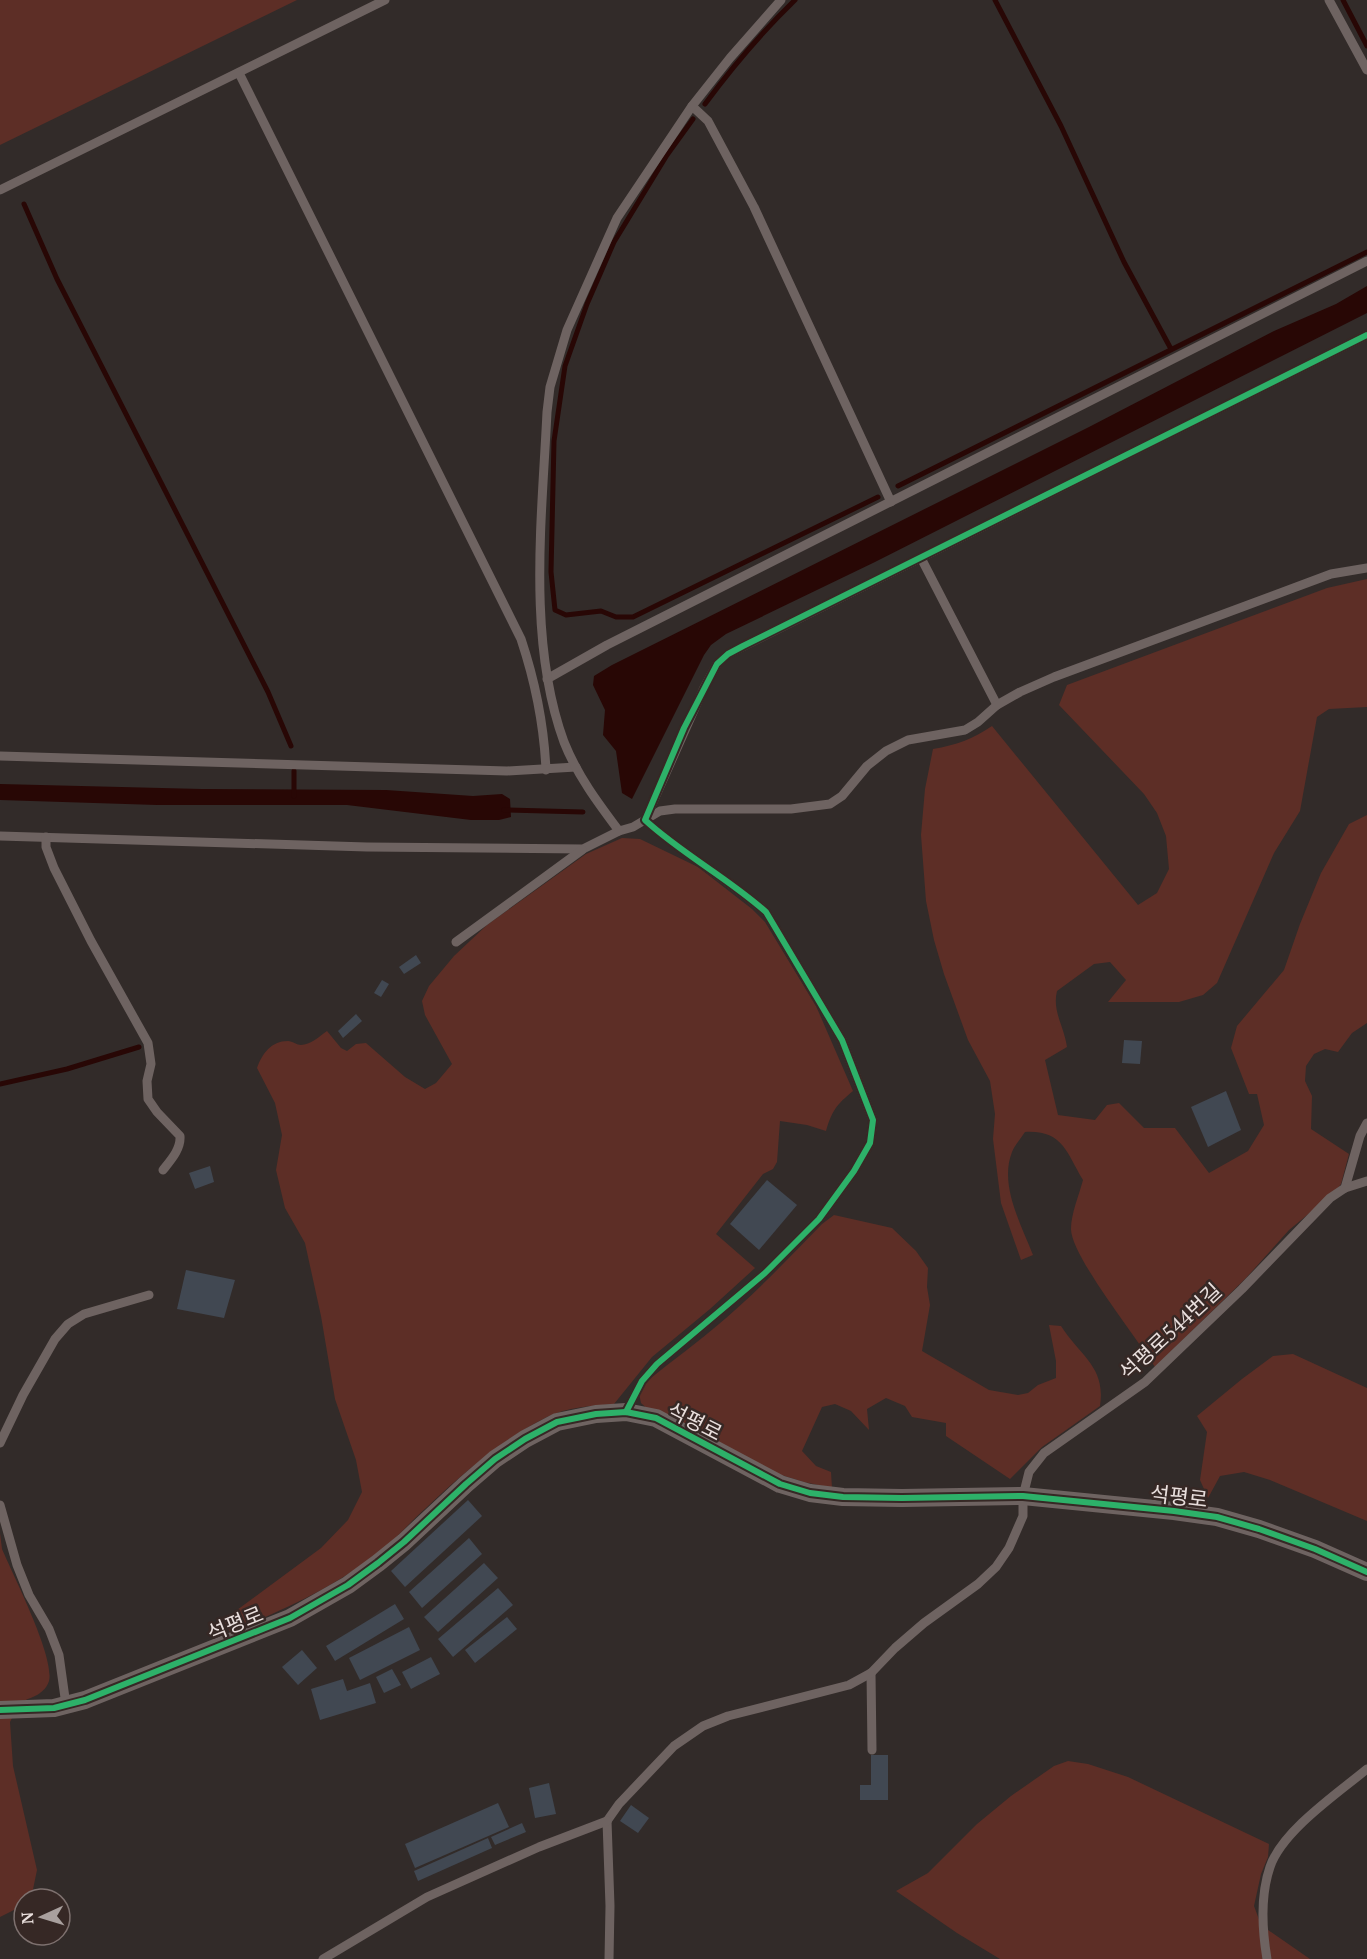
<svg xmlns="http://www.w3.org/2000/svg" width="1367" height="1959" font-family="'PT Serif','Noto Sans KR',serif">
<rect width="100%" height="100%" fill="#322b29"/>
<g fill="#5d2e26">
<path d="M0 0H297L0 145Z"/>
<path d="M1367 579V707L1329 709 1317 717 1300 811 1274 853 1217 983 1203 995 1179 1002H1108L1126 980 1110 962 1094 964 1057 991C1052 1011 1064 1026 1067 1047L1045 1060 1058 1115 1095 1120 1107 1105 1119 1103 1144 1128H1175L1209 1173 1248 1151 1264 1125 1257 1094H1249L1231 1048 1237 1026 1284 970 1300 924 1321 873 1349 824 1367 815V1023L1352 1033 1338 1052 1325 1049 1314 1054 1306 1066 1305 1081 1312 1096 1311 1129 1349 1154 1341 1184 1335 1192 1289 1230 1246 1278 1155 1367C1138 1339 1071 1256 1071 1229 1071 1214 1079 1195 1083 1180 1066 1152 1063 1130 1025 1132 1021 1138 1015 1145 1012 1152 999 1185 1021 1224 1033 1255L1021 1260 1001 1203 993 1139 995 1114 990 1081 968 1040 944 974 934 940 926 901 921 835 925 789 933 749C956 745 973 739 992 726L1138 905 1157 893 1169 869 1166 836 1157 813 1144 794 1059 705 1067 685 1327 588Z"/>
<path d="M622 838 640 839 698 867 752 909 765 922 816 1006 853 1091C836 1105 832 1111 826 1131L807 1125 780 1121 777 1162 773 1169 763 1174 716 1234 755 1268 710 1309 652 1357 614 1404C592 1406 567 1407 547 1417 505 1437 460 1476 426 1508 411 1521 398 1537 383 1549 336 1587 285 1609 230 1632L225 1623 237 1610 321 1548 348 1520 362 1492 356 1460 335 1399 321 1316 305 1243 285 1208 276 1170 282 1135 275 1103 257 1068C262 1054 271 1041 288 1041 292 1041 297 1045 301 1045 310 1045 320 1036 327 1031L341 1048 347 1051 356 1044 366 1043 405 1077 425 1089 436 1083 452 1064 425 1015 422 1001 429 986 454 956 487 925 586 854Z"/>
<path d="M834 1215 892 1228 916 1251 928 1268 927 1287 930 1305 922 1351 989 1390 1018 1395 1028 1393 1038 1385 1056 1378V1361L1049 1325 1061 1326C1081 1357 1106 1367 1100 1406L1042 1447 1010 1479 946 1436V1423L912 1417 905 1406 886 1398 867 1409 869 1430 851 1411 835 1404 822 1407 802 1451 816 1466 831 1472 832 1488 804 1482 765 1470 653 1414 641 1403 638 1389C662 1368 688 1350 713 1329 752 1297 787 1260 822 1224Z"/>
<path d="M1293 1354 1367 1388V1521L1270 1480 1244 1472 1220 1476 1208 1498 1200 1480 1207 1432 1197 1416 1242 1379 1273 1356Z"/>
<path d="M0 1533 2 1549C13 1575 55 1657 49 1681 45 1694 31 1698 20 1702L10 1722 13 1766 37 1870 31 1899H24V1905L0 1917Z"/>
<path d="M1068 1761 1088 1764 1128 1777 1269 1844 1268 1857 1261 1874 1254 1906 1261 1925 1310 1959H1000L957 1933 896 1891 928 1873 977 1824 1011 1796 1054 1766Z"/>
</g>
<g fill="#280705">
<path d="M1367 286V313L875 562 726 634 711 645 704 655 632 799 622 793 616 751 603 735 605 710 593 685 594 676 612 665 1089 427 1274 331 1336 304Z"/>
<path d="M0 784 202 789 386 790 473 796 502 794 510 799 511 817 499 820H471L347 805H157L0 800Z"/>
</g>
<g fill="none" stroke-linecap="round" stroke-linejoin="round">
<g stroke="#280705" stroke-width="5">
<path d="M995 0 1061 126 1124 262 1171 349"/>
<path d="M1343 0 1367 46"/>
<path d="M705 104C733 66 762 32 795 0"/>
<path d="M693 119 667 155 614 242 587 304 565 366 554 441 551 572 555 610 566 615 601 611 616 617H633L878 497"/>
<path d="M24 204 57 279 268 692 291 746"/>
<path d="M898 486 1367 252"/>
<path d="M294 771V796"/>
<path d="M504 810 583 812"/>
<path d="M0 1084 67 1069 139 1047"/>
</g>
</g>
<g fill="#414852">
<path d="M416 955 421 963 404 974 399 967Z"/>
<path d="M382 980 389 984 381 997 374 993Z"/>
<path d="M356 1014 362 1021 343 1038 338 1031Z"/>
<path d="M1124 1040 1142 1041 1140 1064 1122 1063Z"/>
<path d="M1226 1091 1241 1130 1208 1147 1191 1107Z"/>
<path d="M210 1166 214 1182 195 1189 189 1173Z"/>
<path d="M767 1180 797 1205 759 1250 730 1224Z"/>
<path d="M186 1270 235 1280 224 1318 177 1309Z"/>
<path d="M468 1500 482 1516 405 1587 391 1571Z"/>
<path d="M469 1538 482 1554 422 1608 409 1592Z"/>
<path d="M484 1563 498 1578 438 1632 424 1617Z"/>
<path d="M498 1588 513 1605 453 1657 438 1639Z"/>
<path d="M395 1604 404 1619 335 1661 326 1646Z"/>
<path d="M507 1617 517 1629 475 1663 465 1650Z"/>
<path d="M409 1627 420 1650 360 1680 349 1658Z"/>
<path d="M302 1650 317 1668 298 1685 282 1667Z"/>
<path d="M431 1657 440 1674 411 1689 402 1672Z"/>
<path d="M392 1669 401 1685 384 1693 376 1677Z"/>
<path d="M343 1679 347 1691 370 1683 376 1703 320 1720 311 1689Z"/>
<path d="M871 1755H888V1800H860V1785H871Z"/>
<path d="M549 1783 556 1814 535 1818 529 1788Z"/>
<path d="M498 1803 509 1827 415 1868 405 1844Z"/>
<path d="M631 1805 649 1818 638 1833 620 1821Z"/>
<path d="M522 1823 526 1832 495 1845 491 1837Z"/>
<path d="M488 1838 492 1848 418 1881 414 1871Z"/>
</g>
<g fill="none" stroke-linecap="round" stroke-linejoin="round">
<g stroke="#6e6361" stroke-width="9">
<path d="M1329 0 1367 70"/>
<path d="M239 73 521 639C535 681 544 725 546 770"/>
<path d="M692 106 708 121 754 207 891 502"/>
<path d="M0 190 385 0"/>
<path d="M921 558 997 705"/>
<path d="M547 679 607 645 1367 261"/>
<path d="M0 756 507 771 576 767"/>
<path d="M645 820 703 690 717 664 728 654 1367 335"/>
<path d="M619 831C598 803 577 775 564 742 527 641 542 518 547 412L550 387 567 330 617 218 692 106 730 58 781 0"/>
<path d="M0 836 367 847 583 849 619 831 633 827 660 811 675 809H791L830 804 842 796 867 766 886 751 908 740 965 730 978 722 997 705 1020 692 1054 677 1331 574 1367 568"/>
<path d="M46 837V847L54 868 91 941 148 1043 151 1064 147 1081 148 1099 157 1112 180 1136C181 1149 171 1160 163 1170"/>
<path d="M456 942 582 850"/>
<path d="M1345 1188 1360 1136 1367 1123"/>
<path d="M626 1412 642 1381 657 1364 765 1273 819 1219 854 1171 870 1143 873 1120 842 1040 766 912C728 878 682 854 645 820"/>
<path d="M0 1443 23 1395 55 1339 68 1324 84 1314 149 1295"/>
<path d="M0 1505 17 1565 29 1595 49 1629 59 1655 66 1705"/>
<path d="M871 1673 872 1750"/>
<path d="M607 1821 619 1804 674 1746 703 1726 728 1716 849 1685 871 1673 895 1648 924 1623 978 1584 996 1567 1009 1548 1023 1516V1496L1029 1472 1044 1453 1145 1382 1242 1289 1330 1198 1345 1188 1367 1181"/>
<path d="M607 1821 610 1906 609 1959"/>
<path d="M323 1959 427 1897 539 1847 607 1821"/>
<path d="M1267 1959C1262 1929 1260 1896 1270 1867 1282 1831 1338 1793 1367 1769"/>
</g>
<path stroke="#6e6361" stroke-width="18" d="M0 1710 54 1708 85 1700 290 1618 348 1585 378 1563 404 1542 466 1484 495 1459 525 1439 557 1422 596 1414 626 1412 656 1418 780 1484 810 1493 843 1497 902 1498 1023 1496 1174 1511 1217 1517 1259 1529 1315 1549 1367 1572"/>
<defs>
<g id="cycleway">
<path d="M626 1412 642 1381 657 1364 765 1273 819 1219 854 1171 870 1143 873 1120 842 1040 766 912C728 878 682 854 645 820L684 728 717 664 728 654 743 646 1367 335"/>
<path d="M0 1710 54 1708 85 1700 290 1618 348 1585 378 1563 404 1542 466 1484 495 1459 525 1439 557 1422 596 1414 626 1412 656 1418 780 1484 810 1493 843 1497 902 1498 1023 1496 1174 1511 1217 1517 1259 1529 1315 1549 1367 1572"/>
</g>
</defs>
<use href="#cycleway" stroke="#362825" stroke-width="10"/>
<use href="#cycleway" stroke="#2db169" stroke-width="6"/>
</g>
<g text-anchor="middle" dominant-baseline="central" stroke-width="5" stroke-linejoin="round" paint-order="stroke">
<g font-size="21" fill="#e9dfdd" stroke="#362825">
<text transform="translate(1170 1331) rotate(-43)">석평로544번길</text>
<text transform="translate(695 1421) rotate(27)">석평로</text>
<text transform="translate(1179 1496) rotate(7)">석평로</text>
<text transform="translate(235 1623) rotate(-22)">석평로</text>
</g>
</g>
<g transform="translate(42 1917) rotate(266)"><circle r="28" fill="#362825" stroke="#7e716f" stroke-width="1.5"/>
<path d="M0-4.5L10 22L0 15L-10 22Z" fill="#a9a09e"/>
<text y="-9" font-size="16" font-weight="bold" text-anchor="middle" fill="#e9dfdd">N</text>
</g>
</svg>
